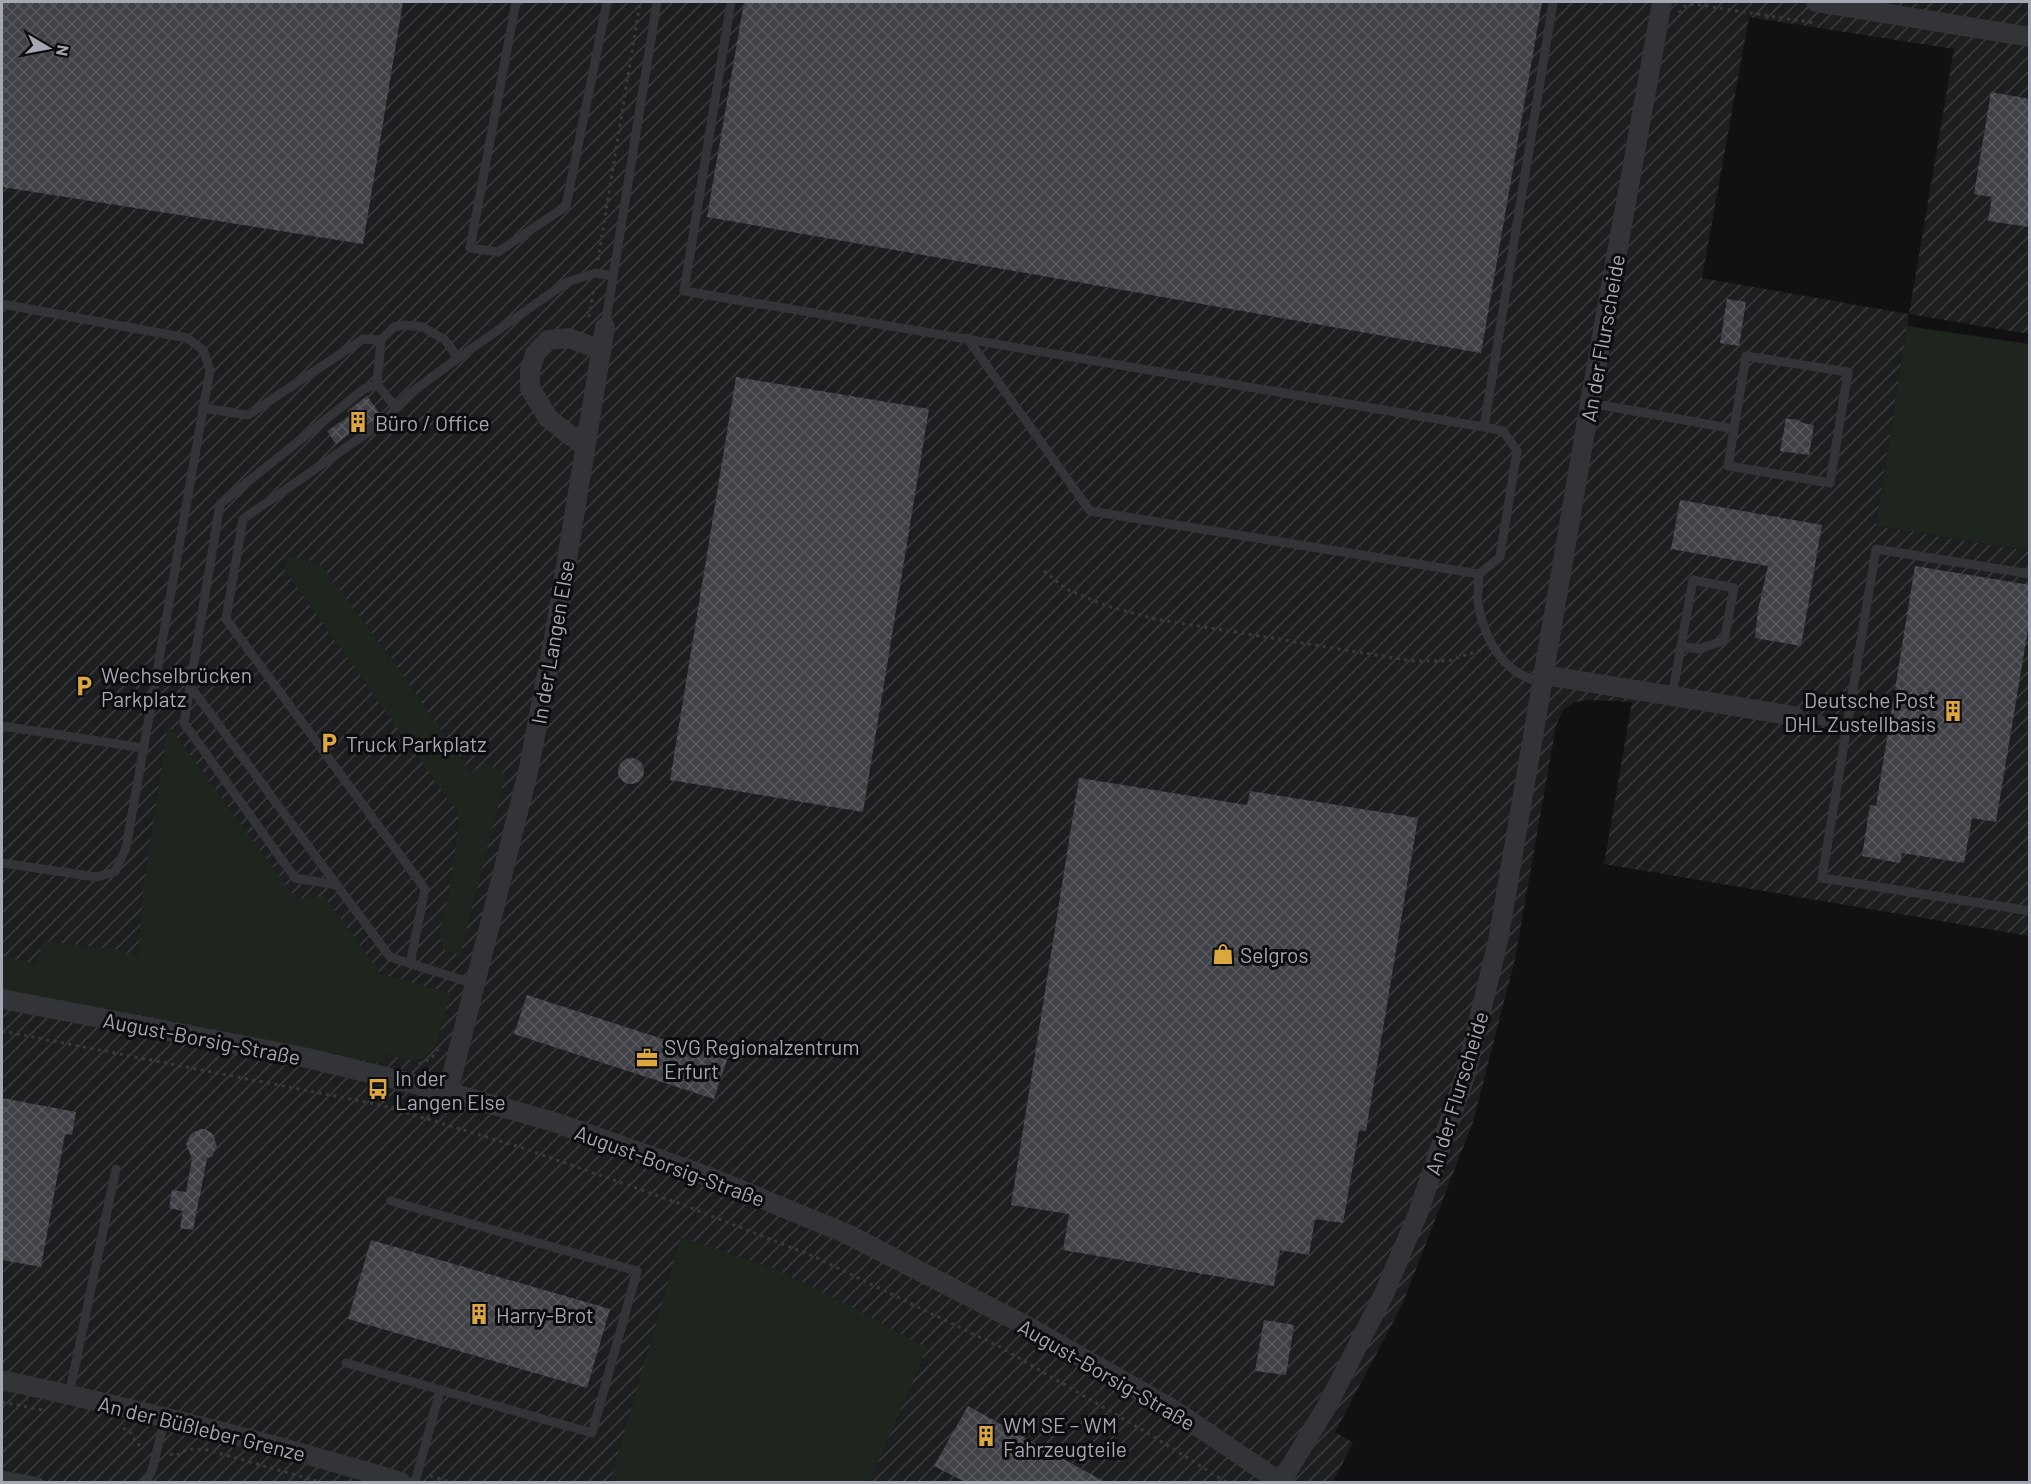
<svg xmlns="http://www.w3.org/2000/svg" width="2031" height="1484" font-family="Barlow,sans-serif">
<defs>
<pattern id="industrial-furrows" width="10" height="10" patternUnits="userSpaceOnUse" patternTransform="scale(1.5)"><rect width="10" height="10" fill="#1d1e1f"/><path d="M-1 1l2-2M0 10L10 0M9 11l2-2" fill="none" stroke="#3b3c3d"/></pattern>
<pattern id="building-cross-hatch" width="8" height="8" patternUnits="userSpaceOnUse" patternTransform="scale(1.5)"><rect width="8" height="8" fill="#404146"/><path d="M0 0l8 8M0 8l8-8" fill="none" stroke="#595a5e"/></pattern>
</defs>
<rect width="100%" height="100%" fill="#111113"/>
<path fill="url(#industrial-furrows)" d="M2 2H2029V334L1909 314 1954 49 1749 17 1702 278 1909 314 1876 526 2029 551V936L1604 864 1632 702 1590 700 1575 702 1563 710 1556 726 1515 959 1473 1122 1402 1305 1335 1432 1353 1443 1333 1482H2Z"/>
<g fill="#1e251f">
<path d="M1907 326 2029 344V551L1876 526Z"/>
<path d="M289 556 319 563 388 654 471 773 485 763 506 774 460 955 445 950 439 935 448 898 459 825 458 813 284 569Z"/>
<path d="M168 725 296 899 324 896 381 974 450 993C445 1012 439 1059 415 1060 406 1061 395 1056 387 1054L384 1064 185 1023 2 989V957L37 964 43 941 114 949 138 956 143 891Z"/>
<path d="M681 1237 775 1269 843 1302 927 1348 870 1482H610Z"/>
</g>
<g fill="url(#building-cross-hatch)">
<path d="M2 2H403L363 244 2 187Z"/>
<path d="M744 2H1542L1481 353 707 217Z"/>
<path d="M1991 92 2030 99V227L1988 221 1992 197 1974 194Z"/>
<path d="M1727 299 1746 302 1739 346 1720 343Z"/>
<path d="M736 377 929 409 863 812 670 780Z"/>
<path d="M367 396 381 415 360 430 358 427 336 444 327 431 351 415 347 411Z"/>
<path d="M1786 419H1796L1803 423 1814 425 1809 455 1780 451Z"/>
<path d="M1680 500 1822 525 1801 646 1755 638 1758 610 1768 566 1671 549Z"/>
<path d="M1915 566 2030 585V617L1996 822 1972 818 1964 863 1902 853 1900 863 1862 856 1870 805 1876 806Z"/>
<circle cx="631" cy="771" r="13"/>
<path d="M1079 778 1247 805 1250 791 1418 818 1366 1131 1359 1130 1343 1223 1315 1219 1309 1255 1280 1250 1274 1286 1063 1250 1069 1214 1011 1205Z"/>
<path d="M527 995 727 1060 714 1099 514 1034Z"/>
<path d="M2 1098 76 1112 72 1135 65 1134 41 1267 2 1260Z"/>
<path d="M200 1129H205L213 1134 217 1147 212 1156 207 1159 193 1230 180 1228 183 1211 169 1208 172 1190 186 1192 192 1159 186 1143 191 1134Z"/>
<path d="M371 1240 610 1309 587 1388 348 1319Z"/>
<path d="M1264 1320 1294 1325 1286 1375 1255 1371Z"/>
<path d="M968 1406 1105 1482H965L934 1466Z"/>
</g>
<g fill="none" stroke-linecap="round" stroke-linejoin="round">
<g stroke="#393a3e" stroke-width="3" stroke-dasharray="3 4.5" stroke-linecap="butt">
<path d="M1679 13 1685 6 1694 4 1814 23"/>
<path d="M598 260 640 2"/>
<path d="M589 317 594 288"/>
<path d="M1044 571 1066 589 1107 606 1155 619 1413 661H1448L1481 650"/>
<path d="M2 1031 381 1105 523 1148 681 1204 813 1256 1000 1347 1151 1435 1226 1482"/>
<path d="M419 1064 431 1059 439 1048"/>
<path d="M2 1402 43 1410"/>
<path d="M123 1428 131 1433 137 1444 143 1446"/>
<path d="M170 1454 175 1456 188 1449 208 1450 320 1482"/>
<path d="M430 1476 451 1482"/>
</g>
<g stroke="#333437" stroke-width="9">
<path d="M516 2 470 248 498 252 566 206 607 2"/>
<path d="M731 2 684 291 1484 427"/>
<path d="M2 304 187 338 203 350 210 370 126 848 115 872 96 877 2 863"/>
<path d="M605 327 657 2"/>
<path d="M967 338 1090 511 1479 574 1500 557 1517 451 1503 431 1484 427 1553 2"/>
<path d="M381 340 377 384 396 408 409 394 458 358"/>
<path d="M1590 403 1734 429 1728 466 1830 483 1848 372 1746 356 1734 429"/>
<path d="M203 408 248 415 363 339 381 340 394 327 404 325 423 327 445 340 458 358 567 282 596 273 613 276"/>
<path d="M396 408 383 422 243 519 226 619 425 889 410 964"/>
<path d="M1479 574C1479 583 1477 594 1478 603 1484 639 1503 675 1542 682"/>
<path d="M2030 574 1876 549 1822 878 2030 911"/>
<path d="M190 686 390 957 475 984"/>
<path d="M1672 696 1693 580 1734 588 1724 641 1698 649 1681 646"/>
<path d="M1794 716 1847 725"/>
<path d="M2 726 144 748"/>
<path d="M337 885 295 878 184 723 220 504 364 389 377 384"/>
<path d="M346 1363 592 1433 637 1271 391 1201"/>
<path d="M69 1395 116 1169"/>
<path d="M2 1475 39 1482"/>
<path d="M146 1482 152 1470 165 1418"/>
<path d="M415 1482 440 1391"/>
</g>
<g stroke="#333437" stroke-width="20">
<path d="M1816 2 2030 37"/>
<path d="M585 447 548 418 530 388V371L535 354 548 340 569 338 601 350"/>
<path d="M1544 675 1794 716"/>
<path d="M2 999 303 1057 448 1092 554 1122 712 1178 847 1234 1025 1325 1174 1410 1280 1482"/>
<path d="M448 1092 528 772 555 633 605 327"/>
<path d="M2 1380C136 1409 270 1442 401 1482"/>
<path d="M1281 1482 1327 1406 1384 1294 1418 1213 1466 1073 1498 941 1590 403 1662 2"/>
</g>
</g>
<defs>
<symbol id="building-bare" viewBox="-9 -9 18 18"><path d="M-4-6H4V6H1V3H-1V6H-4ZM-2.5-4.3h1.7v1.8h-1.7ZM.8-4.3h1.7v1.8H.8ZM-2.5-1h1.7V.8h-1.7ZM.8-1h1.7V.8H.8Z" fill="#dda73f" stroke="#0c0c0e" stroke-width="2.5" paint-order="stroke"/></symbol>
<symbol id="parking-bare" viewBox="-9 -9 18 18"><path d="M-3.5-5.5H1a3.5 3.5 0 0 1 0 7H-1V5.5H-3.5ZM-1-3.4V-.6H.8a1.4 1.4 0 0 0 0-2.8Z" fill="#dda73f" stroke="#0c0c0e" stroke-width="2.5" paint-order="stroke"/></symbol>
<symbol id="shop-bare" viewBox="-9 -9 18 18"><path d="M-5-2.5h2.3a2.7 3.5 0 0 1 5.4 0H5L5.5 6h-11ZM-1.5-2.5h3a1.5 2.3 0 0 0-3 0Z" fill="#dda73f" stroke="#0c0c0e" stroke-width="2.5" paint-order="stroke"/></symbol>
<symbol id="office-bare" viewBox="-9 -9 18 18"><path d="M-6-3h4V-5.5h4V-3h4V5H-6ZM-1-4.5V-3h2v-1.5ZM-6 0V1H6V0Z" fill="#dda73f" stroke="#0c0c0e" stroke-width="2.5" paint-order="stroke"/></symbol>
<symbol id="bus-bare" viewBox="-9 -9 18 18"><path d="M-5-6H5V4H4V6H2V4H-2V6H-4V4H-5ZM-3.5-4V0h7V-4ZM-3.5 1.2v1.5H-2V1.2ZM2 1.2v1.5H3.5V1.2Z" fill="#dda73f" stroke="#0c0c0e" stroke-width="2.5" paint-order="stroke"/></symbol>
</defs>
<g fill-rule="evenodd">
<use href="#building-bare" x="343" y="407" width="30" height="30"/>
<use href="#parking-bare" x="69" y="671" width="30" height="30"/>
<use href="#building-bare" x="1938" y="696" width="30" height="30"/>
<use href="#parking-bare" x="314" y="728" width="30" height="30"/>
<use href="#shop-bare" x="1208" y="939" width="30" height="30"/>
<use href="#office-bare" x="632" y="1043" width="30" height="30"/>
<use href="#bus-bare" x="363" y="1074" width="30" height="30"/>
<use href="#building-bare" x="464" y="1299" width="30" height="30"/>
<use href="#building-bare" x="971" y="1421" width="30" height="30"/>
</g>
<g text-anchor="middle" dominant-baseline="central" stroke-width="6" stroke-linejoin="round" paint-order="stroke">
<g font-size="21" fill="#a4a8b2" stroke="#0c0c0e">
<text transform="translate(1602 338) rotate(-80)">An der Flurscheide</text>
<text transform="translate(552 642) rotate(-80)">In der Langen Else</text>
<text transform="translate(202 1038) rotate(11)">August-Borsig-Straße</text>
<text transform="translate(1456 1093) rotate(-73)">An der Flurscheide</text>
<text transform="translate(670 1165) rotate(20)">August-Borsig-Straße</text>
<text transform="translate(1107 1374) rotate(30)">August-Borsig-Straße</text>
<text transform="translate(202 1428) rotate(14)">An der Büßleber Grenze</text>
</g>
<g font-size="21" fill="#a4a8b2" stroke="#0c0c0e" text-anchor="start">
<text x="375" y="422">Büro / Office</text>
<text x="101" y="674">Wechselbrücken<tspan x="101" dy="24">Parkplatz</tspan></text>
<text x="1936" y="699" text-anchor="end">Deutsche Post<tspan x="1936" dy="24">DHL Zustellbasis</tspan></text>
<text x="346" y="743">Truck Parkplatz</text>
<text x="1240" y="954">Selgros</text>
<text x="664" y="1046">SVG Regionalzentrum<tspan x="664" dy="24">Erfurt</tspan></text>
<text x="395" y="1077">In der<tspan x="395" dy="24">Langen Else</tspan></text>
<text x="496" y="1314">Harry-Brot</text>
<text x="1003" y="1424">WM SE – WM<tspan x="1003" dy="24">Fahrzeugteile</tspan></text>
</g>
</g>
<rect width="2031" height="1484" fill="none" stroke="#a4a8b2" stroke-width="6"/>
<g transform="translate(48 48) rotate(100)" stroke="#0c0c0e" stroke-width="4.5" paint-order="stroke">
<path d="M0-4.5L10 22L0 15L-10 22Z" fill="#a4a8b2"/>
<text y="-9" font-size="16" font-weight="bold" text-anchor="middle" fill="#a4a8b2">N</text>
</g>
</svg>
